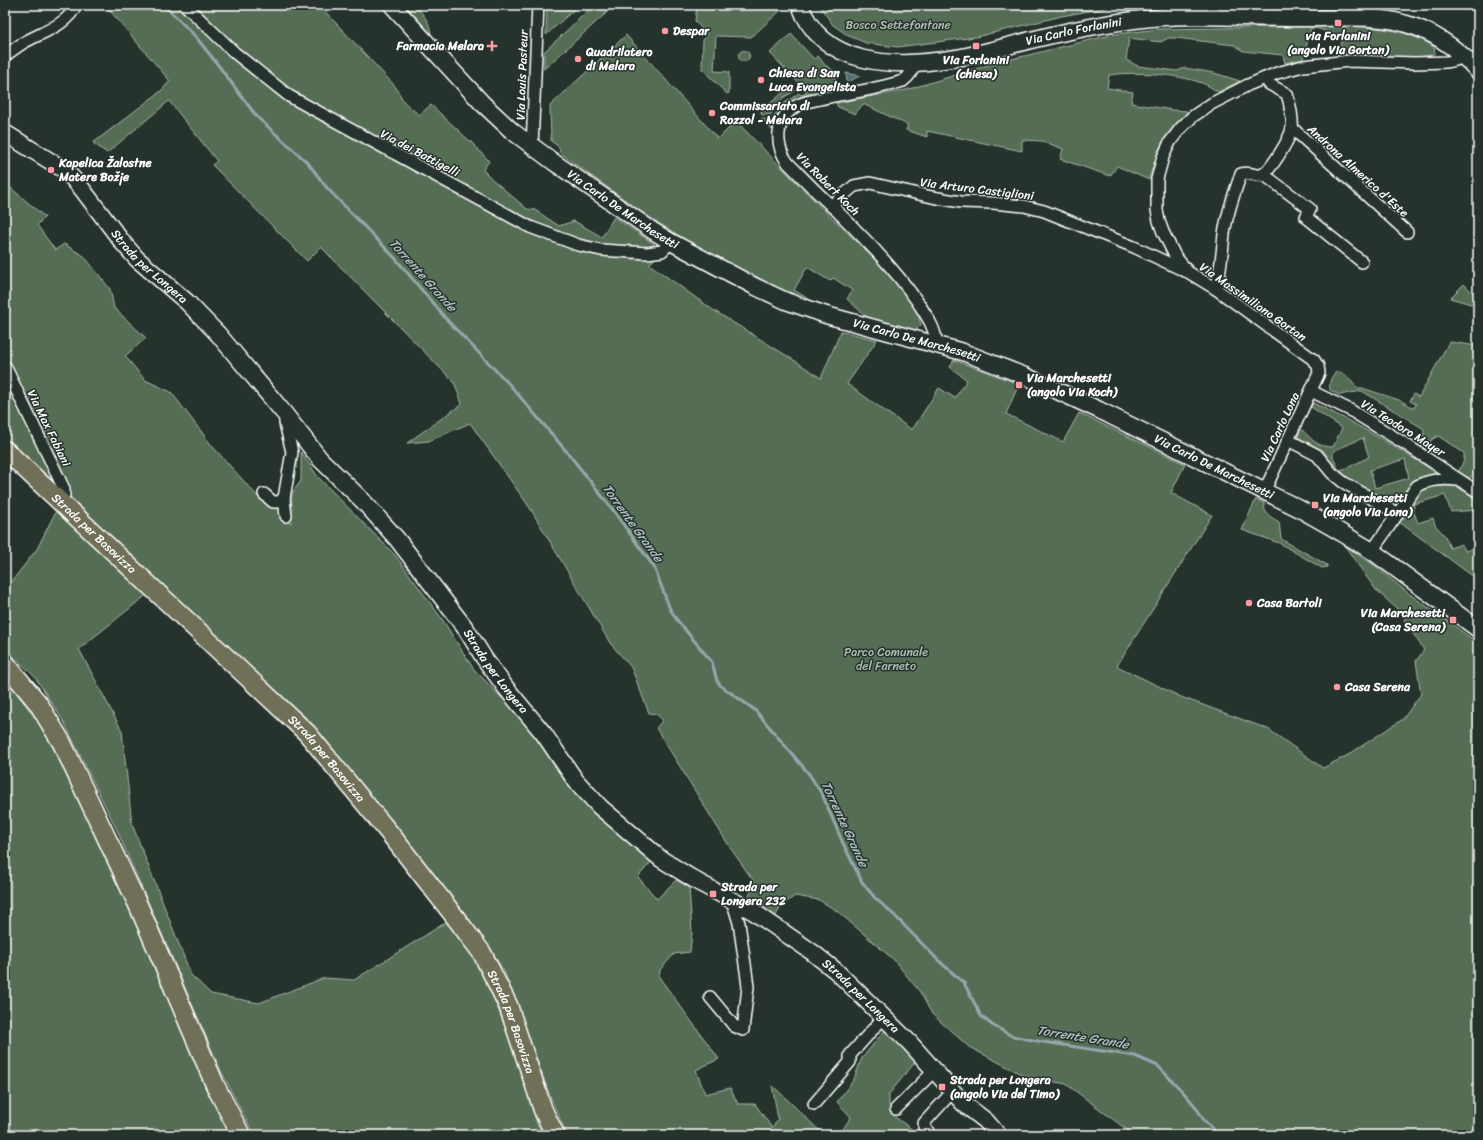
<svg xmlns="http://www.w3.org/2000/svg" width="1483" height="1140" font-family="Sriracha,sans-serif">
<rect width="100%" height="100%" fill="#26332d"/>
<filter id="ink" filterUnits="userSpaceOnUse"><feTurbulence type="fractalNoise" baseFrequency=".025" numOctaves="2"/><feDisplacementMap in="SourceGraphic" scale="8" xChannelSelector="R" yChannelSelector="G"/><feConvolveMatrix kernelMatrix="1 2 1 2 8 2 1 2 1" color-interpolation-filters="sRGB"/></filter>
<g filter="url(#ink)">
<g fill="#546d54" stroke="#aab6aa" fill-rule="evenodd">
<path d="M105 5H178L219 46 256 75 337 127 451 191 548 240 597 254 656 258 649 264 713 310 797 362 821 378 841 331 877 340 847 384 912 430 939 388 955 398 967 380 950 367 954 360 1019 384 1006 414 1063 442 1079 413 1185 464 1171 493 1212 515 1117 666 1181 697 1268 729 1323 768 1348 755 1403 719 1421 694 1416 661 1424 650 1404 620 1406 617 1376 590 1344 545 1374 565 1408 593 1478 643V1135H1134L1066 1084 1025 1076 969 1047 932 1014 920 992 894 960 837 911 819 900 795 896 782 905 775 917 746 902 755 883 731 849 656 728 663 720 656 714 649 713 631 667 610 643 530 508 470 423 429 441 407 443 462 404 454 382 321 247 307 261 212 165 217 161 169 101 107 153 93 143 161 91 170 81Z"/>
<path d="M191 5H319L395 86 404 102 419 115 431 105 473 144 489 161 483 170 493 180 527 209 535 210 559 226 574 221 602 237 614 217 654 244 652 248 592 245 555 233 517 215 300 96C260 70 226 39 191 5Z"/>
<path d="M405 5H415C423 14 430 22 431 34Z"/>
<path d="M547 5H579L546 35Z"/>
<path d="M594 5H615L544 69V52Z"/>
<path d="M697 5H775L780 11 751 37 716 36 714 71 729 72V93L727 94 702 69 703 40 707 35 695 21Z"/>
<path d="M819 5H1122L1062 16 976 37 897 47 866 43 849 36 833 25Z"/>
<path d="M1351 26C1379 28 1410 30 1434 47L1435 53C1426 61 1376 55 1363 55 1354 55 1346 56 1337 56L1343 37 1319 29 1311 28 1303 59 1285 63 1283 55 1243 51 1234 45 1176 38H1168L1161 42 1129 38 1126 60 1138 66 1177 71 1185 68 1214 73 1240 81 1218 92C1213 89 1208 85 1202 83 1178 74 1134 71 1109 75L1107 88 1133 92 1131 103 1172 110 1187 111C1186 120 1175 126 1169 133 1159 146 1153 163 1149 180L1117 166 1110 176 1060 159 1063 149 1042 141 1022 140V151L927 131V137L906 130 908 125 863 104 855 114 838 107 836 103 906 90 995 63 1115 34 1159 29Z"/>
<path d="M791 34 814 59 818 56 825 65 833 70 838 87C807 94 782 96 772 130L761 118 766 120 772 119 782 105 799 93 801 95 805 94 806 91 770 53Z"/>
<path d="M626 35 718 139 736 121C766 152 796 182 826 212 849 235 917 295 921 325L917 329 913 331 870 320 847 299 852 290 833 278 830 281 807 267 794 290 813 302 784 290 712 256 647 216 560 153 559 147 551 141 550 106Z"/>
<circle cx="744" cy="56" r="5.5"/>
<path d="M792 85 795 91 784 97 770 115H763L761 114V111Z"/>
<path d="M5 183 45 217 37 225 55 250 64 244 84 256 110 289 114 308 146 338 125 356 145 380 171 392 213 447 259 498 266 504 279 507 282 521 291 523 292 493 301 481V452L318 477 395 555 442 619 473 668 524 721 566 783 590 809 651 862 638 877 657 899 676 880 689 887 692 932 690 952 674 954 660 970 659 977 719 1059 696 1070 705 1094 730 1088 738 1104H755L772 1128 778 1119 772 1085 824 1135H567L552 1101 504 971 476 930 402 835 5 442Z"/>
<path d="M1464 284 1476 296 1478 295V306L1450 298Z"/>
<path d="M1449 342 1478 346V469L1470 478 1458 473 1464 460V453L1438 436 1431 440 1426 449 1418 445 1423 438 1424 429 1362 391 1339 395 1330 390C1329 382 1330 378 1336 372 1347 374 1351 379 1357 388H1362L1399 400 1414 408 1416 404 1410 401 1414 394 1419 397Z"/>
<path d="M1313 403C1357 423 1398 449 1439 474 1410 480 1411 483 1396 507L1339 473 1331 465 1324 451 1298 437 1301 429C1312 439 1316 447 1333 447L1342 428 1311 407ZM1363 438 1369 457 1347 468 1339 470 1333 458V451ZM1405 459 1409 478 1375 488 1370 470Z"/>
<path d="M1432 486H1456L1478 500V510L1451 512 1445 495 1414 504 1413 510 1418 523 1433 518 1435 525 1445 536 1450 548 1462 544 1465 551 1478 547V580L1399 522 1420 489Z"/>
<path d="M1256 499 1264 503C1264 515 1270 516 1279 522L1281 539 1327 565V567L1322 568 1279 543 1242 530Z"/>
<path d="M58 507 149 593 79 649 122 731 132 824 191 975 211 994 259 1003 324 978 354 980 448 921C457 934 469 947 476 961 503 1013 520 1069 537 1124L543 1135H254L221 1071 116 828 64 722 35 677 5 648V590L37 549Z"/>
<path d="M5 678 40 724 63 766 127 904 193 1056 232 1135H5Z"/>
<path d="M886 1029 916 1061 889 1094V1105L895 1117 920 1135H839L851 1117 837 1102 854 1079 862 1058Z"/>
</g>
<path fill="#4f6e75" stroke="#95a8ac" d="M846 73 860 76 847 82Z"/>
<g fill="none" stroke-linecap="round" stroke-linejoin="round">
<path stroke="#95a8ac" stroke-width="3" d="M164 5 195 36 215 61 257 117 308 163 327 188 395 258 447 320 510 385 567 452 613 510 654 567 670 609 677 620 712 662 717 681 721 686 755 710 809 774 822 794 842 841 862 882 875 898 894 915 939 961 964 983 981 1016 992 1025 1012 1036 1037 1041 1135 1056 1158 1066 1183 1092 1196 1107 1203 1119 1218 1135"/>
<defs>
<g id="street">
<path d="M185 5 235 53 289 96 530 227 578 245 601 250 647 253 662 251 671 242"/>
<path d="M1345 18 1347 5"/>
<path d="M5 56C11 51 17 47 23 43 40 33 68 25 76 5"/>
<path d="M916 62C913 71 910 76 903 81 881 88 856 92 834 96 822 99 809 100 798 105 775 117 774 145 788 163 804 179 819 195 836 210 865 239 893 267 917 301 926 315 935 327 937 344"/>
<path d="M1292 128 1407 232"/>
<path d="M532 147 538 5"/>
<path d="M1263 174 1310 209 1306 217 1362 262"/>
<path d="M831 206 854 186 870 183 932 197 961 202 993 203 1024 206 1044 211 1134 247 1185 271"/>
<path d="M1216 289C1221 271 1222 253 1224 234 1227 213 1234 194 1241 174 1251 171 1256 177 1262 175 1271 170 1290 139 1292 128 1293 120 1290 103 1287 94L1269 84 1266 78"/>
<path d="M5 366 64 489V495L61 501"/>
<path d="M1311 391 1350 410 1402 442 1478 492"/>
<path d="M1288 440 1317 455 1332 473 1343 482 1398 514"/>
<path d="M1264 492 1319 373 1318 366 1314 360 1216 289 1188 272 1175 256 1163 232 1159 221 1157 210V179L1163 157 1170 142 1180 129 1192 117 1211 104 1248 85 1277 73 1303 66 1349 61 1415 63 1447 62 1456 60 1463 55"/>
<path d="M264 494 273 502H278L284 498 292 452 285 423V416"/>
<path d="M284 498 286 516"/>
<path d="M1372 551 1417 486C1430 479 1443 478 1457 480"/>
<path d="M710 997 734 1026 743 1030 748 987 746 971 739 923 732 900"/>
<path d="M814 1104 850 1062V1055L884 1017"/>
<path d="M896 1109 935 1070"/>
<path d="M931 1135 924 1127V1123L953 1091"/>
</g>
<g id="secondary">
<path id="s1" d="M392 5 482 103 512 131 555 163 653 231 671 242 756 287 786 301 826 315 963 352 1025 376 1099 410 1298 508 1335 529 1372 551 1478 629"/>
<path id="s2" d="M800 5C822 67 895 68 950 59 979 55 1006 46 1035 39 1068 31 1101 24 1134 20 1186 13 1245 18 1298 18 1330 19 1372 14 1403 23 1434 31 1457 48 1478 71"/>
<path id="s3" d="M5 133 66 171 82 189 123 243 137 259 187 302 218 334 284 413 320 459 362 500 397 539 466 629 484 658 506 688 544 734 576 781 600 807 661 859 698 882 754 912 812 952 836 971 910 1043 964 1104 986 1121 998 1135"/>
</g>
<g id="primary">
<path id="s4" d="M5 450 307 733 391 835 455 917 482 953 508 1005 543 1110 555 1135"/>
<path d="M5 663 38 703 62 743 139 907 216 1087 241 1135"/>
</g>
</defs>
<use href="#street" stroke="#fff" stroke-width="14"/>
<use href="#secondary" stroke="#fff" stroke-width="19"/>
<use href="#primary" stroke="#fff" stroke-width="21"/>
<use href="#street" stroke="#26332d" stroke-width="11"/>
<use href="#secondary" stroke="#26332d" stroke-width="16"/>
<use href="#primary" stroke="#706f59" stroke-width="18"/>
</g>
</g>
<g fill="#ff9aa2" stroke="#26332d" stroke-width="1.5">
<rect x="1334" y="19" width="8" height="8" rx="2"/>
<circle cx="665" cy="31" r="4"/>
<path d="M490 40h4v4h4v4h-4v4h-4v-4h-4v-4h4z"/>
<rect x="972" y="42" width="8" height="8" rx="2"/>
<circle cx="578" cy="59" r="4"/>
<circle cx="761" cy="80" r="4"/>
<circle cx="712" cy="113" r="4"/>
<circle cx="51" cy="170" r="4"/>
<rect x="1015" y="381" width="8" height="8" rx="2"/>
<rect x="1311" y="501" width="8" height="8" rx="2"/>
<circle cx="1249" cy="603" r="4"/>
<rect x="1449" y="616" width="8" height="8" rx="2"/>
<circle cx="1337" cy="687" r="4"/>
<rect x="709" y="890" width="8" height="8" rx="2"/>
<rect x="938" y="1083" width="8" height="8" rx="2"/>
</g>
<g text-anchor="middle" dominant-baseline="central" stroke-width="3" stroke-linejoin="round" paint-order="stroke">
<g font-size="12" fill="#b2bdb2" stroke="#26332d">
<text x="898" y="25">Bosco Settefontane</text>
<text x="886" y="652">Parco Comunale<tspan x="886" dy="14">del Farneto</tspan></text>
</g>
<g font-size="12" font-weight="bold" fill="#fff" stroke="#26332d" text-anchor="start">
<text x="673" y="31">Despar</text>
<text x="1338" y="36" text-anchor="middle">via Forlanini<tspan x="1338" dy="14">(angolo Via Gortan)</tspan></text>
<text x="484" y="46" text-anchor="end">Farmacia Melara</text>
<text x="586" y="52">Quadrilatero<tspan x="586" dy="14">di Melara</tspan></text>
<text x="976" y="60" text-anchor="middle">Via Forlanini<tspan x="976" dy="14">(chiesa)</tspan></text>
<text x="769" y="73">Chiesa di San<tspan x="769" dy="14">Luca Evangelista</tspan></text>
<text x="720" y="106">Commissariato di<tspan x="720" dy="14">Rozzol - Melara</tspan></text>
<text x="59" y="163">Kapelica Žalostne<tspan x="59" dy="14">Matere Božje</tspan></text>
<text x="1027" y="378">Via Marchesetti<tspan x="1027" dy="14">(angolo Via Koch)</tspan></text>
<text x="1323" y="498">Via Marchesetti<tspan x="1323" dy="14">(angolo Via Lona)</tspan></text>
<text x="1257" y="603">Casa Bartoli</text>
<text x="1445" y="613" text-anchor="end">Via Marchesetti<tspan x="1445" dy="14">(Casa Serena)</tspan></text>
<text x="1345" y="687">Casa Serena</text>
<text x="721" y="887">Strada per<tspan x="721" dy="14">Longera 232</tspan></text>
<text x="950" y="1080">Strada per Longera<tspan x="950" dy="14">(angolo Via del Timo)</tspan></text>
</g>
<g font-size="12" fill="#fff" stroke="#26332d">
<text stroke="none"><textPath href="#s2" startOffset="301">Via Carlo Forlanini</textPath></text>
<text transform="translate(522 75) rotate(-88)">Via Louis Pasteur</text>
<text transform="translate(420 153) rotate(28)">Via dei Battigelli</text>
<text transform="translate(1358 171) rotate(42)">Androna Almerico d'Este</text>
<text transform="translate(828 184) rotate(45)">Via Robert Koch</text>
<text transform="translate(977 189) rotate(7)">Via Arturo Castiglioni</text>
<text stroke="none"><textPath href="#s1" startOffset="310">Via Carlo De Marchesetti</textPath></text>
<text stroke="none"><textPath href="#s3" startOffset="199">Strada per Longera</textPath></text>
<text transform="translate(1253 302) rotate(35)">Via Massimiliano Gortan</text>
<text stroke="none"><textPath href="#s1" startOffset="634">Via Carlo De Marchesetti</textPath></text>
<text transform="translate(1280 427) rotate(-65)">Via Carlo Lona</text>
<text transform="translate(49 428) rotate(64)">Via Max Fabiani</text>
<text transform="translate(1403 428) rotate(32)">Via Teodoro Mayer</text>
<text stroke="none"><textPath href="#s1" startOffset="958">Via Carlo De Marchesetti</textPath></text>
<text stroke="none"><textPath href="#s4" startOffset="122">Strada per Basovizza</textPath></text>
<text stroke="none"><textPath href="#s3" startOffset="733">Strada per Longera</textPath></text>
<text stroke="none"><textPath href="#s4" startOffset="446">Strada per Basovizza</textPath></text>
<text stroke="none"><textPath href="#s3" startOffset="1228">Strada per Longera</textPath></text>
<text stroke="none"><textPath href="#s4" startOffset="770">Strada per Basovizza</textPath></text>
</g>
<g font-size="13" font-style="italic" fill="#b0bec1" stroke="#26332d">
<text transform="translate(423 275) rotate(48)">Torrente Grande</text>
<text transform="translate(633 523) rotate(54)">Torrente Grande</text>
<text transform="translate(845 824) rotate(65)">Torrente Grande</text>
<text transform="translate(1083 1037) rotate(9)">Torrente Grande</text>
</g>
</g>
<rect width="1483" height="1140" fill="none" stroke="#26332d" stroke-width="20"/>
<rect x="10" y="10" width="1463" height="1120" fill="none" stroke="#fff" stroke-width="1.5" filter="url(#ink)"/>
</svg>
